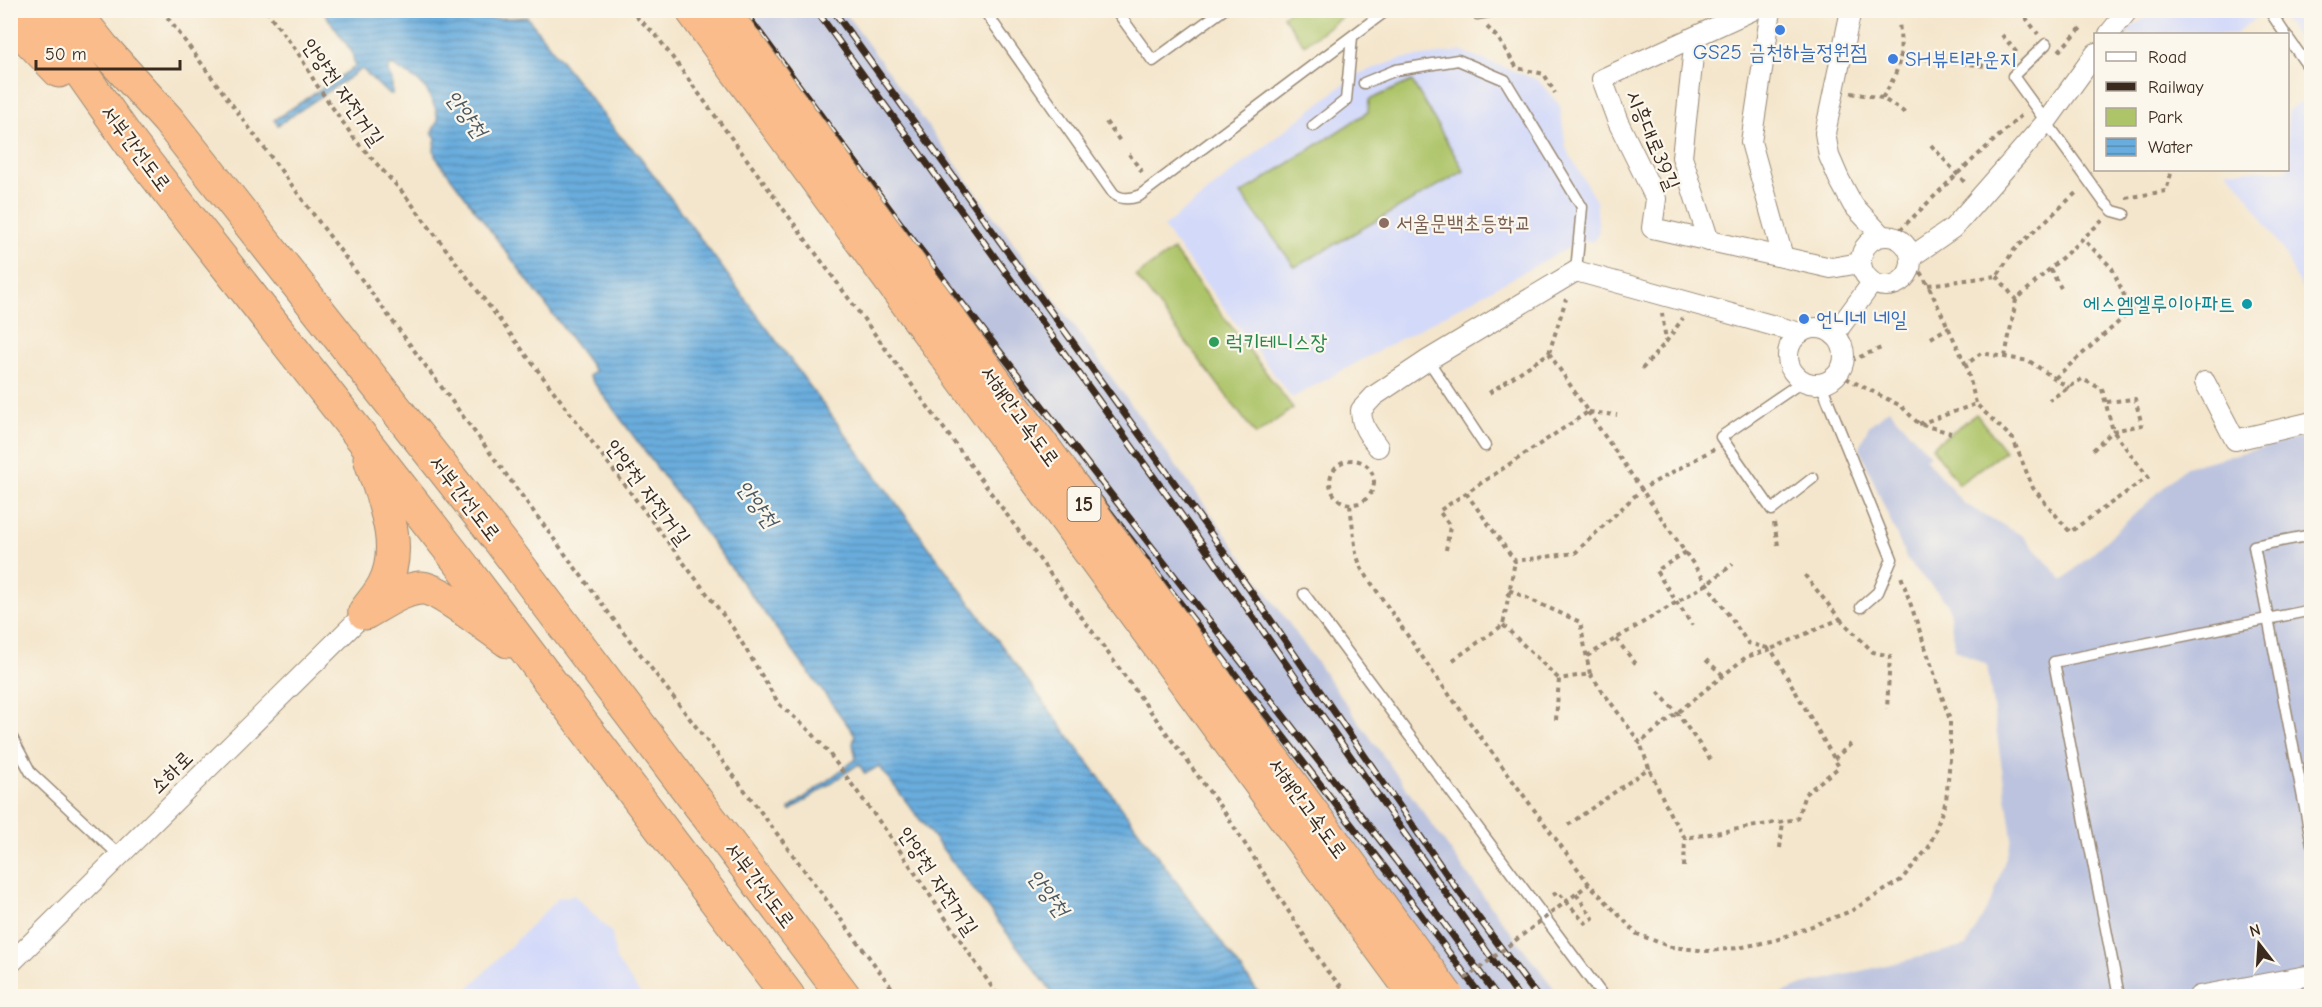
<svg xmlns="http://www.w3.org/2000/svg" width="2322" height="1007" font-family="'Comic Neue','Poor Story',sans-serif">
<defs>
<pattern id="water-rules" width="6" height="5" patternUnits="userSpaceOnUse" patternTransform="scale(1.5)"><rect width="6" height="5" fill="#69adde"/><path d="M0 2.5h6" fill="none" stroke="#588db3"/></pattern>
</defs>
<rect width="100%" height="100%" fill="#fbf7ec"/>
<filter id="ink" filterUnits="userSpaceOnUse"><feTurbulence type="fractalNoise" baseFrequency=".0167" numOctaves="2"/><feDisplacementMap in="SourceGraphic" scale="12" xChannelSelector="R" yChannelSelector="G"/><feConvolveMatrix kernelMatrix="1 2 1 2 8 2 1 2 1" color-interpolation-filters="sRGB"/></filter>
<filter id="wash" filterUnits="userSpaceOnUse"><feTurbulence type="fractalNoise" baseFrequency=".008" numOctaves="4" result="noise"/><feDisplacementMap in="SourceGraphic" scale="24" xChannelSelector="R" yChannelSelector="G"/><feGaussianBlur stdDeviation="1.35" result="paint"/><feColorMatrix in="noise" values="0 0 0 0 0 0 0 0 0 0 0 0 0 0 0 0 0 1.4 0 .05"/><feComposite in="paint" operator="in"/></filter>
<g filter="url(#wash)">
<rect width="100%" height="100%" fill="#f4e6cc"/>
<g fill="#d3d9f9">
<path d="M2263 11 2264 13 2235 34H2124L2128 29 2156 11Z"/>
<path d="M2278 11H2311V58Z"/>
<path d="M1461 51 1538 80 1560 106 1566 148 1596 201 1599 231 1593 242 1583 240 1292 398 1163 227 1355 75 1401 59Z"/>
<path d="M2311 95V279L2301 289 2284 252 2242 188 2226 170H2288V110Z"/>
<path d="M574 895 612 933 616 960 642 996H461L558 898Z"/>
</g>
<g fill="#bcc3de">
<path d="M714 11H844L1217 522 1480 892 1560 996H1462Z"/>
<path d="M1889 409 1930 455 1925 458 1963 503 2023 536 2063 580 2186 467 2311 435V996H1775L1803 985 1966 946 1993 898 2012 838 1987 665 1955 649 1948 604 1907 560 1859 447 1869 426Z"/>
</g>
<g fill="#adc469" stroke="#747744" stroke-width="1.5">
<path d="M1290 10H1350V11L1304 45 1283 16Z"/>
<path d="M1412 81 1464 171 1295 267 1241 194 1368 112 1369 100Z"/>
<path d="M1173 250 1293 408 1256 435 1136 276Z"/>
<path d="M1976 414 2005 451 1959 484 1932 447Z"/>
</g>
<path fill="url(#water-rules)" stroke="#526c7e" stroke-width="1.5" d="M481 10 486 19 527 17 619 135 638 154 1261 996H1055L879 766 865 774 859 764 790 811 789 809 856 759 853 744 855 735 589 376 595 371 435 156 434 148 436 138 432 132 438 120 436 109 426 89 417 80 394 66H389L388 72 392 80V94L387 93 362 69 278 125 274 120 355 67 352 52 323 11Z"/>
</g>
<g filter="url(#ink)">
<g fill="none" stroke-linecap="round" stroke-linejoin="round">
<defs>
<g id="lane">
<path d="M984 10 1113 193C1120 200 1130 199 1139 196L1387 10"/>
<path d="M1116 10 1153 61 1223 10"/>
<path d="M1469 10 1477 14 1500 10"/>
<path d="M2269 10 2285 34"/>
<path d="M2288 38 2312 72"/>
<path d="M2046 44 2013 76 2104 202 2113 211 2124 214"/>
<path d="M1364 83 1396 70 1458 60 1505 80 1582 207 1576 271"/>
<path d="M1313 126 1346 100 1352 37"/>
<path d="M1428 360 1485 446"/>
<path d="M1803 381 1721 437 1772 510 1813 478"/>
<path d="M1821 384 1892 559 1878 592 1861 607"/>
<path d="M2312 535 2254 546 2312 844"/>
<path d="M1304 594 1600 992"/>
<path d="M10 734 31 773 120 856"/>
<path d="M2280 981 2282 996"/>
<path d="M2119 996 2054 662 2312 610"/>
</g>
<g id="street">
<path d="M1753 10 1602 79 1618 122 1656 199 1652 228 1831 268 1860 263"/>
<path d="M1771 10 1751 142 1783 257"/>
<path d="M1851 10 1825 133 1829 156 1839 179 1853 205 1882 236"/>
<path d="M2109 34 2128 10"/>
<path d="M1695 38 1682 157 1709 241"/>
<circle cx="1886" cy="261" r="25"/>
<path d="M1911 257 1953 228 2046 122 2096 53"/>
<circle cx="1816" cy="356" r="28"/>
<path d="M1834 335 1872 283"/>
<path d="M2205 382 2235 440 2312 422"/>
<path d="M1378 447C1369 435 1361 426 1361 410L1374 396 1428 360 1576 271 1800 333"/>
<path d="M10 964 365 613"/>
<path d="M2199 996 2312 975"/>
</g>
<g id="highway">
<path d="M37 10 132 145 461 564 788 996"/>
<path d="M73 10 103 48 168 120 500 541 844 996"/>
<path d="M10 20 59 71"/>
<path d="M365 612C371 603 379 595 384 585 405 545 382 498 370 458"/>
<path d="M365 613C382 604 400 590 420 588 437 586 492 630 508 641"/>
</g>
</defs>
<use href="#lane" stroke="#988875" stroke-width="13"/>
<use href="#street" stroke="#988875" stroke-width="22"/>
<use href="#highway" stroke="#988875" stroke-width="35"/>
<g stroke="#988875" stroke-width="4" stroke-dasharray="4.5 4.5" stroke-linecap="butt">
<path d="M162 10 608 612 740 784 898 996"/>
<path d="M266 10 300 56 316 84 356 141 405 195 733 628 779 704 811 732 828 752 890 836 998 996"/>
<path d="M629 10 656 35 1225 813 1327 971 1350 996"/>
<path d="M2020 10 2038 34"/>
<path d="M1487 27 1498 38 1517 68 1544 74 1555 93"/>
<path d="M2002 35 2018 54"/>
<path d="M2059 51 2082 27"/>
<path d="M1899 56 1995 67"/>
<path d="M1851 93 1882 98 1907 114"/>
<path d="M1882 98C1900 71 1903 56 1899 23"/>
<path d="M1106 122 1120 141"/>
<path d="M1931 145 1967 185"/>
<path d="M1129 154 1142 172"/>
<path d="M2126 198 2166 191 2172 170"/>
<path d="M1900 230 1957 174 2023 114"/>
<path d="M2050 269 2061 288"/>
<path d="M1920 272 1928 285 1966 365"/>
<path d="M1997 276 2016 300 2104 219"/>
<path d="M1928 285 1997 276 2014 250 2078 191"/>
<path d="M1662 313 1666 341"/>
<path d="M1931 338 1949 327"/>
<path d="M1549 353 1566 299"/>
<path d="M2005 357 2016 300"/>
<path d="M1843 364 1881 348"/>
<path d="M1642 369 1666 342 1683 318"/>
<path d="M1838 374 1901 406 1919 424 1951 433"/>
<path d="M2055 378 2131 311 2112 268 2083 239"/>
<path d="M1976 403 1966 365 1981 353 2029 361 2069 388"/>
<path d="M1588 412 1748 643 1771 649 1840 619 1803 573"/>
<path d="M1589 412 1617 415"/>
<path d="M1919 424 1976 404 2013 439 2033 488 2070 532 2148 477 2113 431 2102 389 2082 379 2049 400"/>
<path d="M2093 450 2113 431 2142 425 2135 399 2106 402"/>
<circle cx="1352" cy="482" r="22"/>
<path d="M1466 493 1515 561 1575 553 1642 489 1714 449"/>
<path d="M1350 505 1356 553 1361 568 1434 674 1589 884 1637 934 1671 947 1708 951 1738 948 1776 940 1851 911 1901 880 1929 847 1946 801 1950 759V720L1901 576"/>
<path d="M1774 523 1778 545"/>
<path d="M1446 550 1450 526 1439 511 1588 412 1549 353 1489 393"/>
<path d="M1686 552 1656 571 1692 625"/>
<path d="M1509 590 1580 622 1590 674 1559 679"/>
<path d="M1840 619 1873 652 1890 656 1887 709"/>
<path d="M1503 625 1559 679"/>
<path d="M1616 639 1636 664"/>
<path d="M1587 656 1707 584 1733 564"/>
<path d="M1453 660 1503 625 1515 561"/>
<path d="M1706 660 1723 675"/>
<path d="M1590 674 1640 743 1746 657 1771 649 1839 767 1805 794 1797 819 1685 838 1671 816 1649 768"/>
<path d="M1658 692 1677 713 1713 763"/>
<path d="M1556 720 1559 679"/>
<path d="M1834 759 1851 744"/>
<path d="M1568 825 1649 768 1640 743"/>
<path d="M1780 848 1783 821"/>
<path d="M1684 867 1685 838"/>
<path d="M1553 895 1558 892 1585 923 1593 918 1576 894 1589 884"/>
</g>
<use href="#lane" stroke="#fff" stroke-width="10"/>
<use href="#street" stroke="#fff" stroke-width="20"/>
<use href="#highway" stroke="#f9bc8a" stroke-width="33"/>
<defs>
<g id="rail">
<path d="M729 10 897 237 1419 912 1481 996"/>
<path d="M743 10 909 235 1429 903 1497 996"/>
<path d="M816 10 1198 538 1518 996"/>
<path d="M833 10 1207 528 1454 885 1537 996"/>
</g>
</defs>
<use href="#rail" stroke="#3b2a1e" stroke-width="7"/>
<use href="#rail" stroke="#fbf7ec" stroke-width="4.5" stroke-dasharray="14" stroke-linecap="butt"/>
<defs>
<g id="highway-bridge">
<path d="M692 10 1416 996"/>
<path d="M722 10 1447 996"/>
</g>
</defs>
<use href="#highway-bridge" stroke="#988875" stroke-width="35" stroke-linecap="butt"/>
<path stroke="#988875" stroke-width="4" stroke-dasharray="4.5 4.5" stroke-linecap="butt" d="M1465 979 1576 894"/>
<use href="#highway-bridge" stroke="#f9bc8a" stroke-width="33"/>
</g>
</g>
<g fill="#3f7fe0" stroke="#fbf7ec" stroke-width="2">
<circle cx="1780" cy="30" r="6"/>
<circle cx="1893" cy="59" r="6"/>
<circle cx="1804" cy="319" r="6"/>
</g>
<circle fill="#8d6e63" stroke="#fbf7ec" stroke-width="2" cx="1384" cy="223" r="6"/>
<circle fill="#0f9aa8" stroke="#fbf7ec" stroke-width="2" cx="2247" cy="304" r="6"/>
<circle fill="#2e9e5b" stroke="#fbf7ec" stroke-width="2" cx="1214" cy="342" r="6"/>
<g text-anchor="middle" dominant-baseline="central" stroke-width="4.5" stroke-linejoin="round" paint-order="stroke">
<rect fill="#fbf7ec" stroke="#75685c" stroke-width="1.5" x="1067.5" y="487" width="33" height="34" rx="4.5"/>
<g font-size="20" font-weight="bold" fill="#3b2a1e">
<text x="1084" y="504">15</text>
</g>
<g font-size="21" fill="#366cbe" stroke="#fbf7ec" text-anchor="start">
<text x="1780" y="52" text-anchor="middle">GS25 금천하늘정원점</text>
<text x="1905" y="59">SH뷰티라운지</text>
<text x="1816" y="319">언니네 네일</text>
</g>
<g font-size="21" fill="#3b2a1e" stroke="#fbf7ec">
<text transform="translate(343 92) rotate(55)">안양천 자전거길</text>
<text transform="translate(1653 140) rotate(67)">시흥대로39길</text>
<text transform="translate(136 148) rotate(53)">서부간선도로</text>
<text transform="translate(1020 416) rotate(54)">서해안고속도로</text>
<text transform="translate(648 492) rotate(53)">안양천 자전거길</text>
<text transform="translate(465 498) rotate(52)">서부간선도로</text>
<text transform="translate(171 772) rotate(-45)">소하로</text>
<text transform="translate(1308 808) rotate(54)">서해안고속도로</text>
<text transform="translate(938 881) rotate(56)">안양천 자전거길</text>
<text transform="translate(760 885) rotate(53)">서부간선도로</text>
</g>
<g font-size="21" fill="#785e54" stroke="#fbf7ec" text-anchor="start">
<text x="1396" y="223">서울문백초등학교</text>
</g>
<g font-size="21" fill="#0d838f" stroke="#fbf7ec" text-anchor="end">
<text x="2235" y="304">에스엠엘루이아파트</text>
</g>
<g font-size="21" fill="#27864d" stroke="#fbf7ec" text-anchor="start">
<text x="1226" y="342">럭키테니스장</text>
</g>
<g font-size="22" font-style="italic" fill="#4b5861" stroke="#fbf7ec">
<text transform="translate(466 114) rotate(53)">안양천</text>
<text transform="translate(757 504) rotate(53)">안양천</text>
<text transform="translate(1048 893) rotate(53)">안양천</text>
</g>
</g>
<rect width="2322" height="1007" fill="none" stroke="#fbf7ec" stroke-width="36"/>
<rect x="2094" y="33" width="195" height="138" fill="#fbf7ec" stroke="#aea59a" stroke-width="1.5"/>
<rect x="2106" y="52" width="30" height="9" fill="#ffffff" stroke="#aea59a" stroke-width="1.5"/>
<text x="2148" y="63" font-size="18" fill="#3b2a1e">Road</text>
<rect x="2106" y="82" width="30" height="9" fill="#3b2a1e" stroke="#aea59a" stroke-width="1.5"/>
<text x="2148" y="93" font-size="18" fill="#3b2a1e">Railway</text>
<rect x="2106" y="108" width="30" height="18" fill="#adc469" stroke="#aea59a" stroke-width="1.5"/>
<text x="2148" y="123" font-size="18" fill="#3b2a1e">Park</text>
<rect x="2106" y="138" width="30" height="18" fill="url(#water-rules)" stroke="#aea59a" stroke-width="1.5"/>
<text x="2148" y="153" font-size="18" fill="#3b2a1e">Water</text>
<g transform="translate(2259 944) rotate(343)" stroke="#fbf7ec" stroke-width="4.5" paint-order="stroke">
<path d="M0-4.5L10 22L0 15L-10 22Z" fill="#3b2a1e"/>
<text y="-9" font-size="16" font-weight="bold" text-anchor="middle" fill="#3b2a1e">N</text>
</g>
<path d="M36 60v9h144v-9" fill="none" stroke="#3b2a1e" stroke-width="3"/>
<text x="45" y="60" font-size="18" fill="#3b2a1e" stroke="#fbf7ec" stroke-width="4.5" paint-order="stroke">50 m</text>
</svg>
